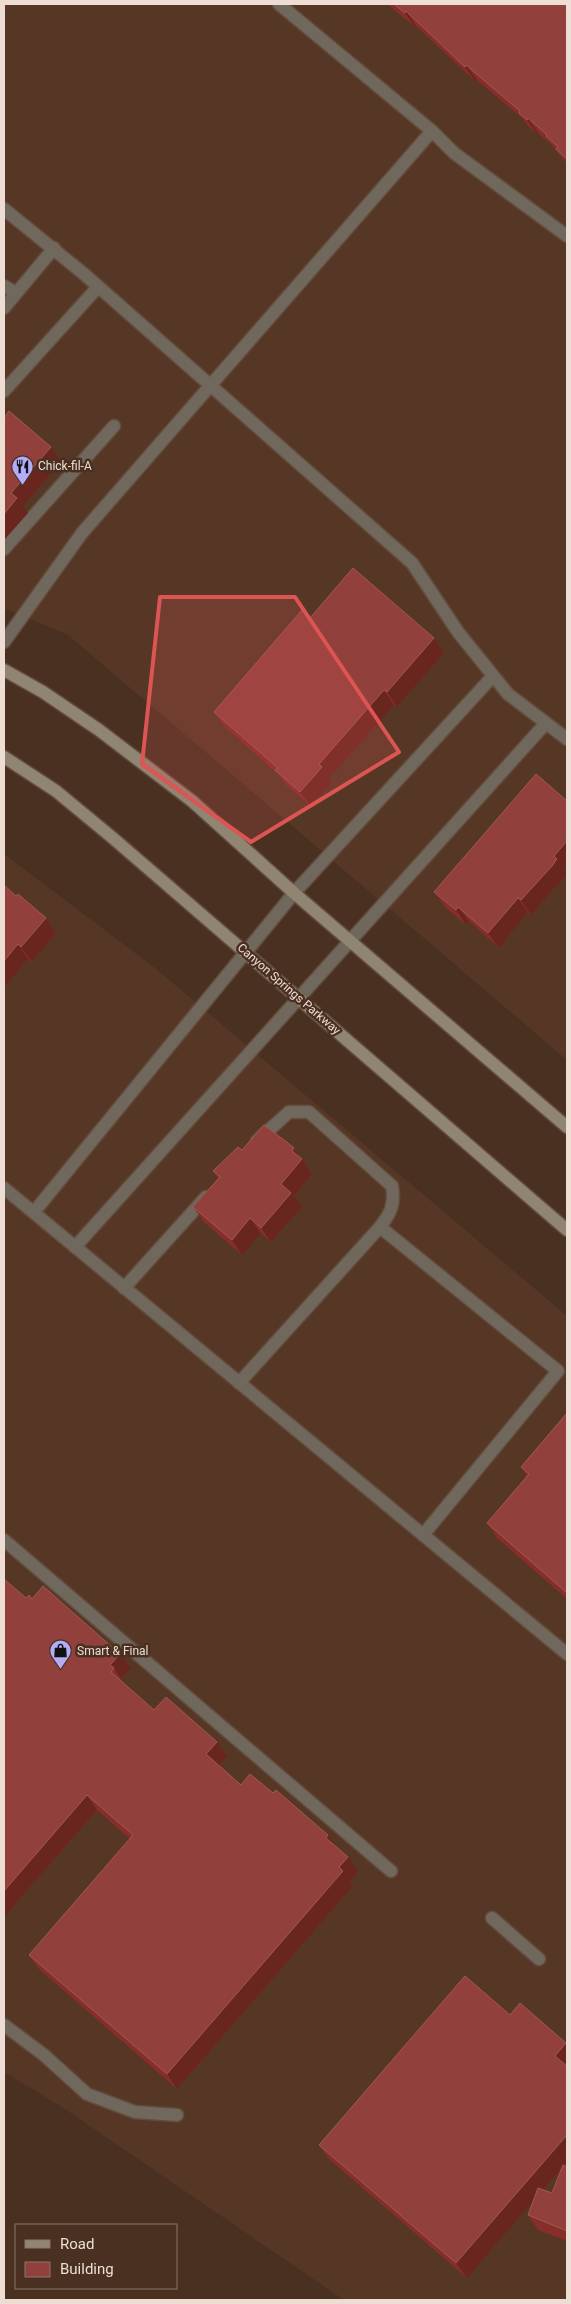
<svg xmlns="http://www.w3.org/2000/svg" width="571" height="2304" font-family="Roboto,sans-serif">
<rect width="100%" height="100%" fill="#493021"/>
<g fill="#563725">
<path d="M4 4H567V1060L68 635 4 608Z"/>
<path d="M4 854 155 968 567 1316V2300H344L62 2107 4 2072Z"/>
</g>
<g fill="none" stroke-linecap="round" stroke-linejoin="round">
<defs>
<g id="lane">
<path d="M279 4 432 131 454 153 567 236"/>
<path d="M4 209 84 274 412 563 458 632 508 694 567 739"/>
<path d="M4 286 16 293"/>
<path d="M4 308 54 248"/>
<path d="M4 391 98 287"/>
<path d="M4 549 114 426"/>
<path d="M4 642 82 533 432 131"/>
<path d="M257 1141 289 1112H309L392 1186C395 1204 391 1213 380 1227"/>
<path d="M4 1188 567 1654"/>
<path d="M34 1212 294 893 493 676"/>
<path d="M75 1247 546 723"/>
<path d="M124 1288 206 1197"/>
<path d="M239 1383 380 1227 558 1371 423 1535"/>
<path d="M4 1540 391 1871"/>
<path d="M492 1918 539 1959"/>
<path d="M4 2025 44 2055 87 2094 135 2112 177 2115"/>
</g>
<g id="secondary">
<path d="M4 670 43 692 99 730 192 801 294 893 567 1127"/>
<path d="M4 757 56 791 114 839 567 1230"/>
</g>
</defs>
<use href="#lane" stroke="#634c3d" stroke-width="15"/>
<use href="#secondary" stroke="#634c3d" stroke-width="15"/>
<use href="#lane" stroke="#70685d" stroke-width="12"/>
<use href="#secondary" stroke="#908472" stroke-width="12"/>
</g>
<g fill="#872d2a" fill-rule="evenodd">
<path d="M387 4H567V164L551 144 538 133 537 134 529 127 523 119 477 80 475 81 416 26 415 27Z"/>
<path d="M310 618 434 638 444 653 397 707 394 705 329 778 332 782 311 806 286 785 278 774 224 726 214 712Z"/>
<path d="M567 801V866L564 870 567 874 531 915 528 912 499 948 469 921 466 925 445 907 434 892Z"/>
<path d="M16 896 46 918 56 933 32 962 28 959 4 988Z"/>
<path d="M294 1148 312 1174 294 1196 302 1207 271 1242 261 1233 242 1255 204 1222 193 1207 218 1178 213 1171 242 1150Z"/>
<path d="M567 1413V1599L497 1538 487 1523 527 1476 521 1467Z"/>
<path d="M26 1598 32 1599 131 1668 121 1679 124 1683 154 1710 217 1742 227 1756 219 1766 241 1785 336 1847 358 1872 350 1881 353 1886 177 2089 39 1969 29 1955 130 1839 97 1810 4 1917Z"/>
<path d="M510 2015 566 2043 567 2044V2162L564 2165 567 2167V2241L538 2230 528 2215 533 2201 467 2278 329 2159 319 2145ZM562 2168 552 2193 543 2190Z"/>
</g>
<g fill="#69261f">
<path d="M406 11 416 26 415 27 405 13Z"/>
<path d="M466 65 477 80 475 81 465 67Z"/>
<path d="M528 118 538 133 537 134 527 120Z"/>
<path d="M51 447 61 462 23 506 28 513 4 540V514L11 493Z"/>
<path d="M434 638 444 653 397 707 387 692Z"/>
<path d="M384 690 394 705 329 778 332 782 311 806 300 792 319 764Z"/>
<path d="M567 841V866L564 870 567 874 531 915 521 900 554 856Z"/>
<path d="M518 898 528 912 499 948 488 933Z"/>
<path d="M458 907 469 921 466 925 456 910Z"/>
<path d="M46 918 56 933 32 962 21 947Z"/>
<path d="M18 944 28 959 4 988V961Z"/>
<path d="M294 1148 312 1174 294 1196 302 1207 271 1242 261 1228 281 1184 292 1151Z"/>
<path d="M250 1218 261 1233 242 1255 232 1240Z"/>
<path d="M120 1654 131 1668 121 1679 114 1668 110 1665Z"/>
<path d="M217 1742 227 1756 216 1769 206 1754Z"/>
<path d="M87 1795 97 1810 4 1917V1891Z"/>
<path d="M328 1835 338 1849 326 1838Z"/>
<path d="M348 1857 358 1872 350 1881 353 1886 177 2089 167 2074Z"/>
<path d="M566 2043 567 2044V2068L555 2056Z"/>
<path d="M567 2135V2162L467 2278 456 2263Z"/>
</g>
<g fill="#92403c" stroke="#a05954">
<path d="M394 4H567V159L556 149 558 147 546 136 547 135 528 118 527 120 519 113 520 111 466 65 465 67 406 11 405 13Z"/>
<path d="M9 411 51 447 11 493 17 498 4 514V418Z"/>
<path d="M353 568 434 638 387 692 384 690 319 764 322 767 300 792 275 770 278 768 214 712 302 610 310 618Z"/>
<path d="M536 774 567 801V841L554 856 557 859 552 866 521 900 518 898 488 933 458 907 456 910 434 892Z"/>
<path d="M4 885 16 896 18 894 46 918 21 947 18 944 4 961Z"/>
<path d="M264 1125 288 1143 294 1148 292 1151 302 1159 281 1184 291 1193 261 1228 250 1218 232 1240 193 1207 220 1177 213 1171 238 1147 242 1150Z"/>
<path d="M567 1413V1593L487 1523 529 1474 521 1467Z"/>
<path d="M4 1579 26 1598 29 1595 32 1599 43 1586 120 1654 110 1665 114 1668 111 1672 154 1710 166 1697 217 1742 206 1754 241 1785 250 1774 273 1793 276 1790 328 1835 326 1838 348 1857 339 1867 343 1871 167 2074 29 1955 133 1835 87 1795 4 1891Z"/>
<path d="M465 1976 510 2015 520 2003 566 2043 555 2056 567 2066V2135L456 2263 319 2145Z"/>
<path d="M563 2165 567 2167V2231L528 2215 538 2188 552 2193Z"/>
</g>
<path fill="#dc5553" fill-opacity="0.2" stroke="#dc5553" stroke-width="4" stroke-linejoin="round" d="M160 597H295L399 752 251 842 142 764Z"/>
<defs>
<symbol id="restaurant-pin" viewBox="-11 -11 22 30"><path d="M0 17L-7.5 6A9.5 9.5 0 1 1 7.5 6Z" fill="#b3acf9" stroke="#493021"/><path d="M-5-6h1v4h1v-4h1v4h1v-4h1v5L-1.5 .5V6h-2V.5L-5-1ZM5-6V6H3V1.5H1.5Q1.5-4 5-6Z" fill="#111"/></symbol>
<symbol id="shop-pin" viewBox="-11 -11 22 30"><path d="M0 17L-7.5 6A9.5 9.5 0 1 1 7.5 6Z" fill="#b3acf9" stroke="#493021"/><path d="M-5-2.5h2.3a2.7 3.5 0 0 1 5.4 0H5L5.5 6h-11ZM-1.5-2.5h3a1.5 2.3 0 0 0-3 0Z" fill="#111"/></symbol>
</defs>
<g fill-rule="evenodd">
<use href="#restaurant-pin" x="10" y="454" width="25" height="34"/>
<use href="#shop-pin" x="48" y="1638" width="25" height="34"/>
</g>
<g text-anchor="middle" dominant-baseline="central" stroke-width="5" stroke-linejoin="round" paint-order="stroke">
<g font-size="12" fill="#edddd3" stroke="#493021" text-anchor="start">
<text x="38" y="466">Chick-fil-A</text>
<text x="77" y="1651">Smart &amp; Final</text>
</g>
<g font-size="12" fill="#edddd3" stroke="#493021">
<text transform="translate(289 989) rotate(41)">Canyon Springs Parkway</text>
</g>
</g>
<rect width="571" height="2304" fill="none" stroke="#edddd3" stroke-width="10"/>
<rect x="15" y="2224" width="162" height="65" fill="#493021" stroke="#8b7568"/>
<rect x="25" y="2240" width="25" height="8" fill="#908472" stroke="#8b7568"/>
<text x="60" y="2249" font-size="15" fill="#edddd3">Road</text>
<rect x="25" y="2262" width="25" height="15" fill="#92403c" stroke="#8b7568"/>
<text x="60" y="2274" font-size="15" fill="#edddd3">Building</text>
</svg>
